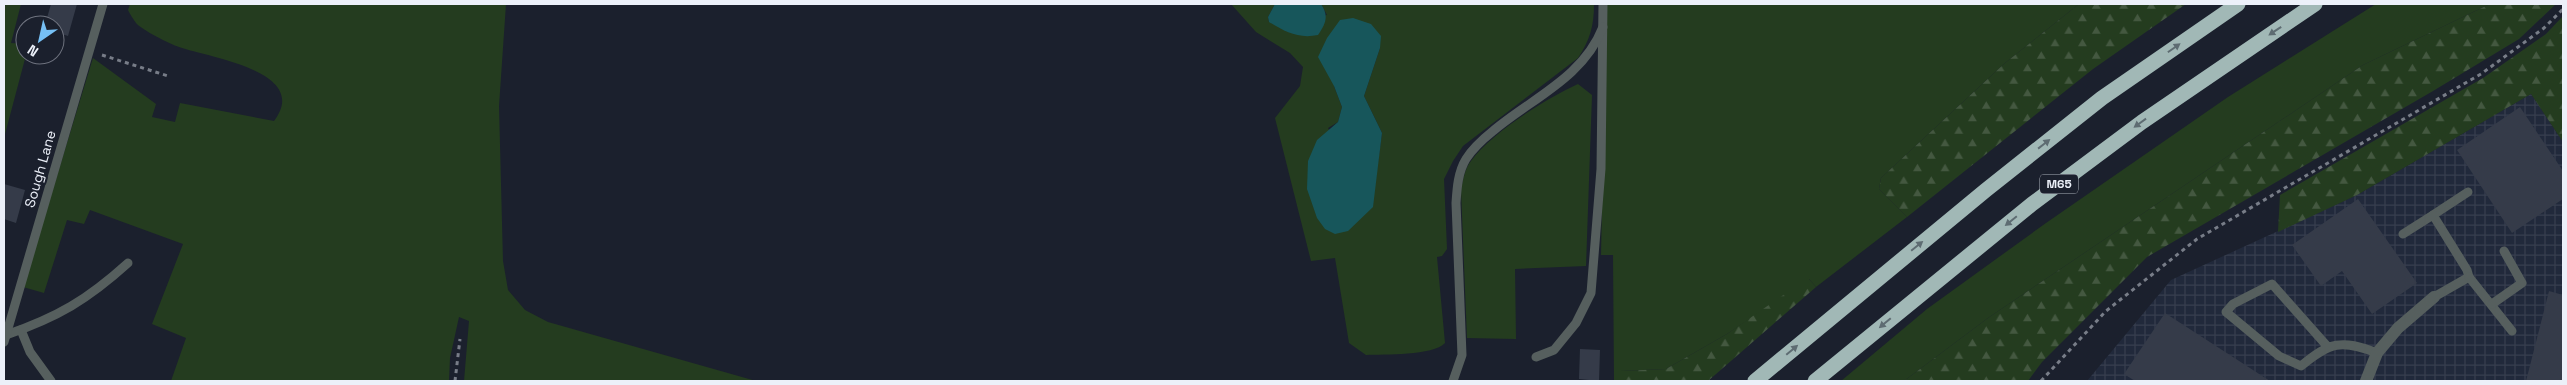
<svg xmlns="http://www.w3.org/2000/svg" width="2567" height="385" font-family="'Space Grotesk',sans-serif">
<defs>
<pattern id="industrial-grid" width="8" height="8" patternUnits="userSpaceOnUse" patternTransform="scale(1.25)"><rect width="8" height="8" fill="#21293b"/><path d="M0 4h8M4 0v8" fill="none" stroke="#373e4e"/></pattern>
<pattern id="forest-firs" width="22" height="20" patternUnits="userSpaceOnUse" patternTransform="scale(1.25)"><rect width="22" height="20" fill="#243c1f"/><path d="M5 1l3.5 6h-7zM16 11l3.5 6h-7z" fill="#445840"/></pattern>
</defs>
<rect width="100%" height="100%" fill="#1b202d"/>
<path fill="url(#industrial-grid)" d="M2531 94 2563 142V381H2087L2171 280 2357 195Z"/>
<g fill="#243c1f" fill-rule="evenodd">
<path d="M4 4H21L11 43 25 44 26 55 4 138Z"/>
<path d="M130 4H506L499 106 503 261 508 290 525 310 548 322 756 381H464L469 321 459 317 450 358 449 381H171L186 338 152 324 183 244 90 210 84 224 67 220 44 293 23 287 93 58 156 104 152 117 175 122 180 103 274 121C312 71 207 57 179 47 170 44 142 30 136 23 133 19 130 14 128 10Z"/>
<path d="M1231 4H1275L1268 17 1269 22 1327 15 1321 4H1594C1594 26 1590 40 1578 58L1463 146 1453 161 1444 179 1447 249 1442 256 1437 257 1445 343C1433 356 1384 354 1366 355L1349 343 1335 258 1311 261 1275 118 1300 86 1303 67 1290 53 1256 32ZM1380 48 1364 96 1382 133 1372 207 1328 128 1338 122 1342 107 1334 86Z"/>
<path d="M1606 4H2079L2005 63 1881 178 1879 189 1907 217 1816 287 1809 279 1727 334 1666 369 1621 371V381H1614L1613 255H1601Z"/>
<path d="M2376 4H2490L2363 65 1988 318 1904 381H1841L1927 309 2046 223 2228 97Z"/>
<path d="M1578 84 1592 95 1586 266 1515 269 1516 339 1467 338 1461 190C1463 179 1465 169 1471 161 1491 133 1547 98 1578 84Z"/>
</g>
<g fill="url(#forest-firs)">
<path d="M2079 4H2186L2093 69 1907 217 1879 189 1881 178 2005 63Z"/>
<path d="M2490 4H2556L2519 39 2433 91 2147 257 2042 362 2028 381H1904L1988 318 2363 65Z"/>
<path d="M2563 16V142L2531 94 2357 195 2278 232 2280 195 2483 78 2546 34Z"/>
<path d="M1808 278 1816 287 1708 381H1621L1620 371 1666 369 1727 334Z"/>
</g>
<g fill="#17565b">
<path d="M1275 4H1321C1329 16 1326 23 1318 35 1299 39 1285 32 1269 22L1268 17Z"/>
<path d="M1353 18 1371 24 1381 36 1380 48 1364 96 1382 133 1373 207 1348 231 1335 234 1325 229 1317 218 1307 189 1308 161 1317 140 1338 122 1342 107 1334 86 1318 57 1327 38 1340 20Z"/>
</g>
<g fill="#353b49">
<path d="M51 4H77L68 36 55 32V25H45Z"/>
<path d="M2520 107 2563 171V199L2512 233 2457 150Z"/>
<path d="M4 184 25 190 16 223 4 219Z"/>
<path d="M2358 199 2417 283 2372 314 2342 271 2321 286 2292 245Z"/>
<path d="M2549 291 2563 295V381H2526Z"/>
<path d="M2165 313 2270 381H2135L2124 374Z"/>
<path d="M1580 349 1600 350 1599 381 1579 379Z"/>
</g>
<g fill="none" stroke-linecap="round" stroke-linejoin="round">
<g stroke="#787d88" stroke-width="3" stroke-dasharray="4 4" stroke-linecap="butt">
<path d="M102 55 168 76"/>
<path d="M455 381 460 339"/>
<path d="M2041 381 2106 311 2197 239 2481 74 2544 28 2563 9"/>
</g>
<g stroke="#565f5e" stroke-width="9">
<path d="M2433 215 2468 192"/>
<path d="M2403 234 2433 215 2467 270 2469 277 2434 297"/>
<path d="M2469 277 2512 331"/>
<path d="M2492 304 2522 283 2504 251"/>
<path d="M21 330 30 352 51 381"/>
<path d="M6 335C58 317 87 300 128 263"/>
<path d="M4 342 103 4"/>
<path d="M2327 346 2272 284 2233 304 2226 312 2279 356 2301 366C2330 342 2341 339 2377 353"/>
<path d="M1536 357 1554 350 1576 323 1591 293 1601 169 1603 4"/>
<path d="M1453 381 1462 355 1456 203C1457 188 1458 172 1466 159 1473 148 1483 139 1493 131 1532 98 1583 78 1603 27"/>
</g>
<path stroke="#565f5e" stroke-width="12" d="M2366 381 2377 353 2398 328 2434 297"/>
<g stroke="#a1b8b6" stroke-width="15">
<path d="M1755 381 1986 190 2102 98 2238 4"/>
<path d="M1815 381 2032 204 2142 122 2315 4"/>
</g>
</g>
<defs><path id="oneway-solid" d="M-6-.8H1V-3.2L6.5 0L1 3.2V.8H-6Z" transform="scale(1.25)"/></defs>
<g fill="#5e6c72">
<use href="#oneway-solid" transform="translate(2275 31) rotate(146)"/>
<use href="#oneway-solid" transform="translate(2174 48) rotate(-35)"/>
<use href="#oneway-solid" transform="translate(2140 123) rotate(144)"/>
<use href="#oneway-solid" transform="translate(2044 144) rotate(-38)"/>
<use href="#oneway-solid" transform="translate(2011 221) rotate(141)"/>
<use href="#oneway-solid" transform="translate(1917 246) rotate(-39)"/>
<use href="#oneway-solid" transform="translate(1885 323) rotate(140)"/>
<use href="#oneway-solid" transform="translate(1792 350) rotate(-40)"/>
</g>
<g text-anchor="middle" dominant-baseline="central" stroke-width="4.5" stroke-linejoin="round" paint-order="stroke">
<rect fill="#1b202d" stroke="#adb2bc" stroke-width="1" x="2040" y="174.5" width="38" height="19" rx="4"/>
<g font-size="12" font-weight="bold" fill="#ecf0f9">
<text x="2059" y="184">M65</text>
</g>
<g font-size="14" fill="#ecf0f9" stroke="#1b202d">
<text transform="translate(40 169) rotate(-74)">Sough Lane</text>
</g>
</g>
<rect width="2567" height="385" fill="none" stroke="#ecf0f9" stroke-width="10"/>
<g transform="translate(40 40) rotate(214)"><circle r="24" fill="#1b202d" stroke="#6f737f"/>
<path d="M0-4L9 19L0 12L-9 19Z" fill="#76c0f6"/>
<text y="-8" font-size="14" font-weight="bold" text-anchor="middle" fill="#ecf0f9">N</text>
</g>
</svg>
